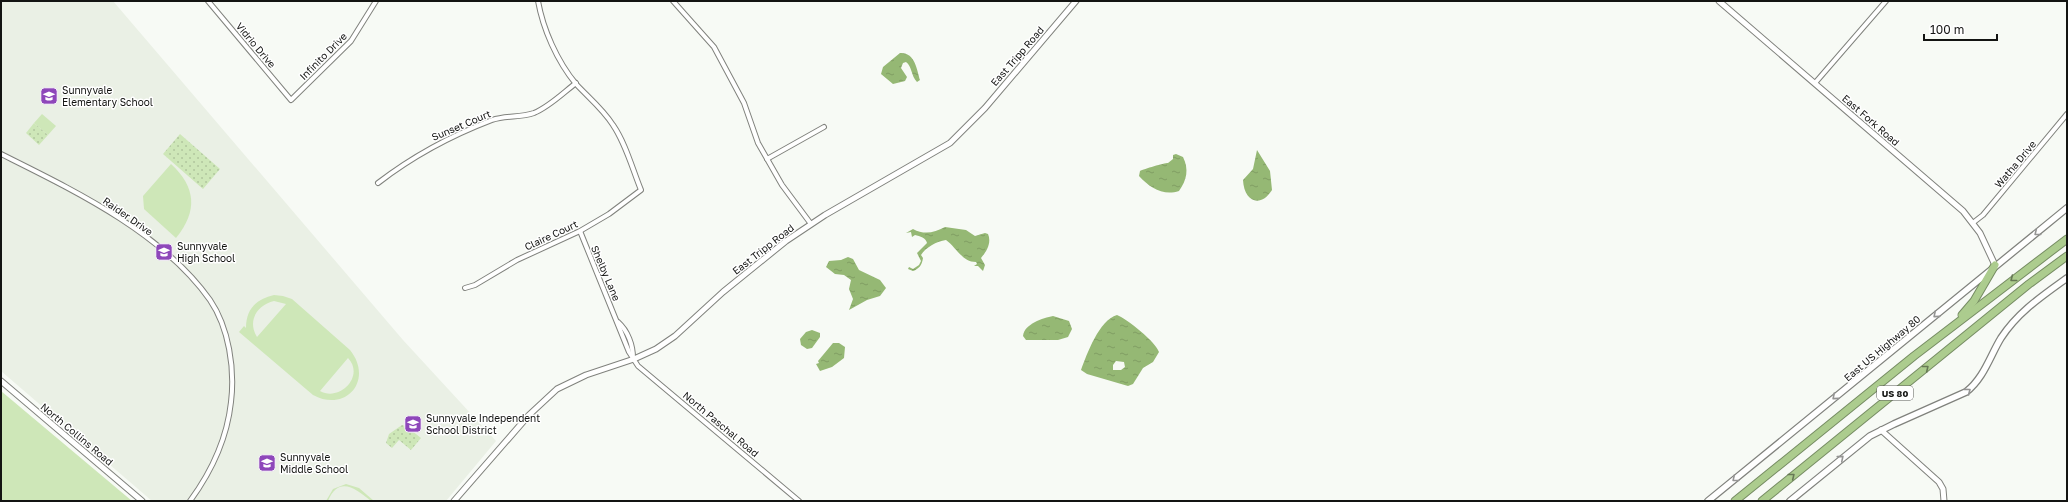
<svg xmlns="http://www.w3.org/2000/svg" width="2068" height="502" font-family="'Golos Text',sans-serif">
<defs>
<pattern id="park-dots" width="8" height="8" patternUnits="userSpaceOnUse"><rect width="8" height="8" fill="#cee7b8"/><path d="M2 2h.1M6 6h.1" fill="none" stroke="#b0c59d" stroke-width="1.8" stroke-linecap="round"/></pattern>
<pattern id="water-ripples" width="26" height="14" patternUnits="userSpaceOnUse"><rect width="26" height="14" fill="#95b874"/><path d="M2 4q2-2 4 0t4 0M15 11q2-2 4 0t4 0" fill="none" stroke="#809d63"/></pattern>
</defs>
<rect width="100%" height="100%" fill="#f7faf5"/>
<path fill="#eaf0e5" d="M1 1H113L403 340 496 441 446 501H152L1 371Z"/>
<g fill="#cee7b8" fill-rule="evenodd">
<path d="M42 114 56 126 48 135 34 123Z"/>
<path d="M171 164C196 187 198 211 176 238L144 209 143 196Z"/>
<path d="M274 295 283 296 292 299 350 350C374 380 346 413 313 395L239 332 244 326 246 328C246 309 256 299 274 295ZM274 301 286 304 257 337C247 321 257 305 274 301ZM348 358C365 376 340 402 320 391Z"/>
<path d="M1 391 132 501H1Z"/>
<path d="M346 484 359 488 374 501H371C356 489 339 475 328 501H326L333 489Z"/>
</g>
<g fill="url(#park-dots)">
<path d="M34 123 48 135 39 145 26 133Z"/>
<path d="M180 134 220 169 203 189 163 154Z"/>
<path d="M402 425 406 426 421 438 411 450 399 440 392 448 386 443 389 434Z"/>
</g>
<g fill="url(#water-ripples)" fill-rule="evenodd">
<path d="M900 53C915 52 917 70 920 80L917 82C911 76 912 66 906 62L903 63 901 68 907 77 905 81 893 84 881 74 883 67Z"/>
<path d="M1257 150 1270 171 1272 190C1260 209 1244 201 1243 180L1253 169Z"/>
<path d="M1176 154 1183 157C1189 169 1187 180 1179 191 1163 196 1150 188 1139 176L1140 171C1144 169 1164 163 1168 163L1173 159V155Z"/>
<path d="M945 227 966 230 975 236 985 233 988 234C992 243 986 252 981 258L985 265 983 271 978 266H974L977 264 976 262C962 262 956 247 946 240 937 241 925 248 921 255L923 258C922 265 919 269 913 271L908 269 909 267 913 269 919 265 921 261 917 253 927 243C926 238 920 236 915 235L912 237 911 232 906 233 913 229C924 235 934 233 945 227Z"/>
<path d="M848 257 853 259 859 270 880 280 886 288 880 296 867 300 849 310 853 299 849 289 851 280 844 275 835 274 826 267 829 261 841 260Z"/>
<path d="M1117 315C1127 319 1156 342 1159 352L1153 362 1143 368 1133 384 1128 386 1087 374 1081 370C1087 354 1099 320 1117 315ZM1116 361 1124 362 1125 367 1121 370H1113V365Z"/>
<path d="M1053 316 1069 321 1072 329 1068 337 1058 340H1026L1023 336C1024 324 1043 318 1053 316Z"/>
<path d="M812 330 820 333V337L812 348 807 349 801 345 800 339 806 332Z"/>
<path d="M833 343H839L845 347 844 358 832 367 820 371 816 364 819 363 818 361Z"/>
</g>
<g fill="none" stroke-linecap="round" stroke-linejoin="round">
<defs>
<g id="minor">
<path d="M208 1 291 100 351 41 376 1"/>
<path d="M673 1 714 47 744 103 758 143 782 185 811 224"/>
<path d="M1815 83 1886 1"/>
<path d="M1 154C73 190 162 232 210 300 229 328 235 369 231 402 227 439 212 471 190 501"/>
<path d="M767 159 824 127"/>
<path d="M378 183C413 156 450 136 492 120 506 115 520 118 534 113 549 107 563 93 576 83"/>
<path d="M1974 222 1983 215 2067 114"/>
<path d="M580 231 629 352 638 366 799 501"/>
<path d="M465 288 475 285 517 260 580 231 609 214 641 190C632 168 626 144 613 125 603 109 588 97 576 84 557 61 543 29 538 1"/>
<path d="M618 322C628 331 633 345 633 358"/>
</g>
<g id="tertiary">
<path d="M1719 1 1963 211 1980 233 1995 265"/>
<path d="M1 381 142 501"/>
<path d="M1881 430 1939 482 1943 489 1944 501"/>
<path d="M454 501 529 415 557 389 586 375 634 359 656 349 675 336 723 292 786 241 825 215 950 143 985 108 1076 1"/>
</g>
<g id="secondary">
<path d="M1708 501 2067 208"/>
<path d="M1790 501 1870 436 1894 424 1966 392C1984 378 1990 356 2001 338 2018 312 2042 296 2067 278"/>
</g>
<g id="motorway">
<path d="M1962 315 1974 301 1995 265"/>
<path d="M1735 501 1914 356 2067 239"/>
<path d="M1762 501 2029 284 2067 256"/>
</g>
</defs>
<use href="#minor" stroke="#80827d" stroke-width="6"/>
<use href="#tertiary" stroke="#80827d" stroke-width="7"/>
<use href="#secondary" stroke="#80827d" stroke-width="8"/>
<use href="#motorway" stroke="#768c63" stroke-width="9"/>
<use href="#minor" stroke="#fff" stroke-width="4"/>
<use href="#tertiary" stroke="#fff" stroke-width="5"/>
<use href="#secondary" stroke="#fff" stroke-width="5.5"/>
<use href="#motorway" stroke="#accc8e" stroke-width="7"/>
</g>
<defs><path id="oneway-chevron" d="M-2-3.5L2.5 0L-2 3.5" fill="none" stroke-width="1.6" stroke-linecap="round" stroke-linejoin="round"/></defs>
<g stroke="#959594">
<use href="#oneway-chevron" transform="translate(2037 233) rotate(141)"/>
<use href="#oneway-chevron" transform="translate(1936 315) rotate(140)"/>
<use href="#oneway-chevron" transform="translate(1968 391) rotate(-37)"/>
<use href="#oneway-chevron" transform="translate(1835 397) rotate(140)"/>
<use href="#oneway-chevron" transform="translate(1841 458) rotate(-40)"/>
<use href="#oneway-chevron" transform="translate(1735 479) rotate(141)"/>
</g>
<g stroke="#677956">
<use href="#oneway-chevron" transform="translate(2013 279) rotate(142)"/>
<use href="#oneway-chevron" transform="translate(1926 368) rotate(-39)"/>
<use href="#oneway-chevron" transform="translate(1792 476) rotate(-39)"/>
</g>
<defs>
<symbol id="school-square" viewBox="-11 -11 22 22"><rect x="-9" y="-9" width="18" height="18" rx="4" fill="#8e47ba" stroke="#fff"/><path d="M0-5L7-2L0 1L-7-2ZM-4 1L0 2.5L4 1V4Q0 6-4 4Z" fill="#fff"/></symbol>
</defs>
<g fill-rule="evenodd">
<use href="#school-square" x="39" y="86" width="20" height="20"/>
<use href="#school-square" x="154" y="242" width="20" height="20"/>
<use href="#school-square" x="403" y="414" width="20" height="20"/>
<use href="#school-square" x="257" y="453" width="20" height="20"/>
</g>
<g text-anchor="middle" dominant-baseline="central" stroke-width="3" stroke-linejoin="round" paint-order="stroke">
<rect fill="#fff" stroke="#5a5a59" stroke-width="1" x="1877" y="386" width="36" height="14" rx="3"/>
<g font-size="9" font-weight="bold" fill="#131412">
<text x="1895" y="393">US 80</text>
</g>
<g font-size="10" fill="#131412" stroke="#fff">
<text transform="translate(256 45) rotate(50)">Vidrio Drive</text>
<text transform="translate(323 56) rotate(-45)">Infinito Drive</text>
<text transform="translate(1017 56) rotate(-49)">East Tripp Road</text>
<text transform="translate(1871 120) rotate(41)">East Fork Road</text>
<text transform="translate(461 125) rotate(-23)">Sunset Court</text>
<text transform="translate(2015 164) rotate(-50)">Watha Drive</text>
<text transform="translate(128 216) rotate(35)">Raider Drive</text>
<text transform="translate(551 235) rotate(-25)">Claire Court</text>
<text transform="translate(763 249) rotate(-38)">East Tripp Road</text>
<text transform="translate(606 273) rotate(67)">Shelby Lane</text>
<text transform="translate(1882 348) rotate(-40)">East US Highway 80</text>
<text transform="translate(721 424) rotate(40)">North Paschal Road</text>
<text transform="translate(77 434) rotate(40)">North Collins Road</text>
</g>
<g font-size="10" fill="#131412" stroke="#fff" text-anchor="start">
<text x="62" y="90">Sunnyvale<tspan x="62" dy="12">Elementary School</tspan></text>
<text x="177" y="246">Sunnyvale<tspan x="177" dy="12">High School</tspan></text>
<text x="426" y="418">Sunnyvale Independent<tspan x="426" dy="12">School District</tspan></text>
<text x="280" y="457">Sunnyvale<tspan x="280" dy="12">Middle School</tspan></text>
</g>
</g>
<rect width="2068" height="502" fill="none" stroke="#131412" stroke-width="4"/>
<path d="M1924 34v6h73v-6" fill="none" stroke="#131412" stroke-width="2"/>
<text x="1930" y="34" font-size="12" fill="#131412" stroke="#ffffff" stroke-width="3" paint-order="stroke">100 m</text>
</svg>
